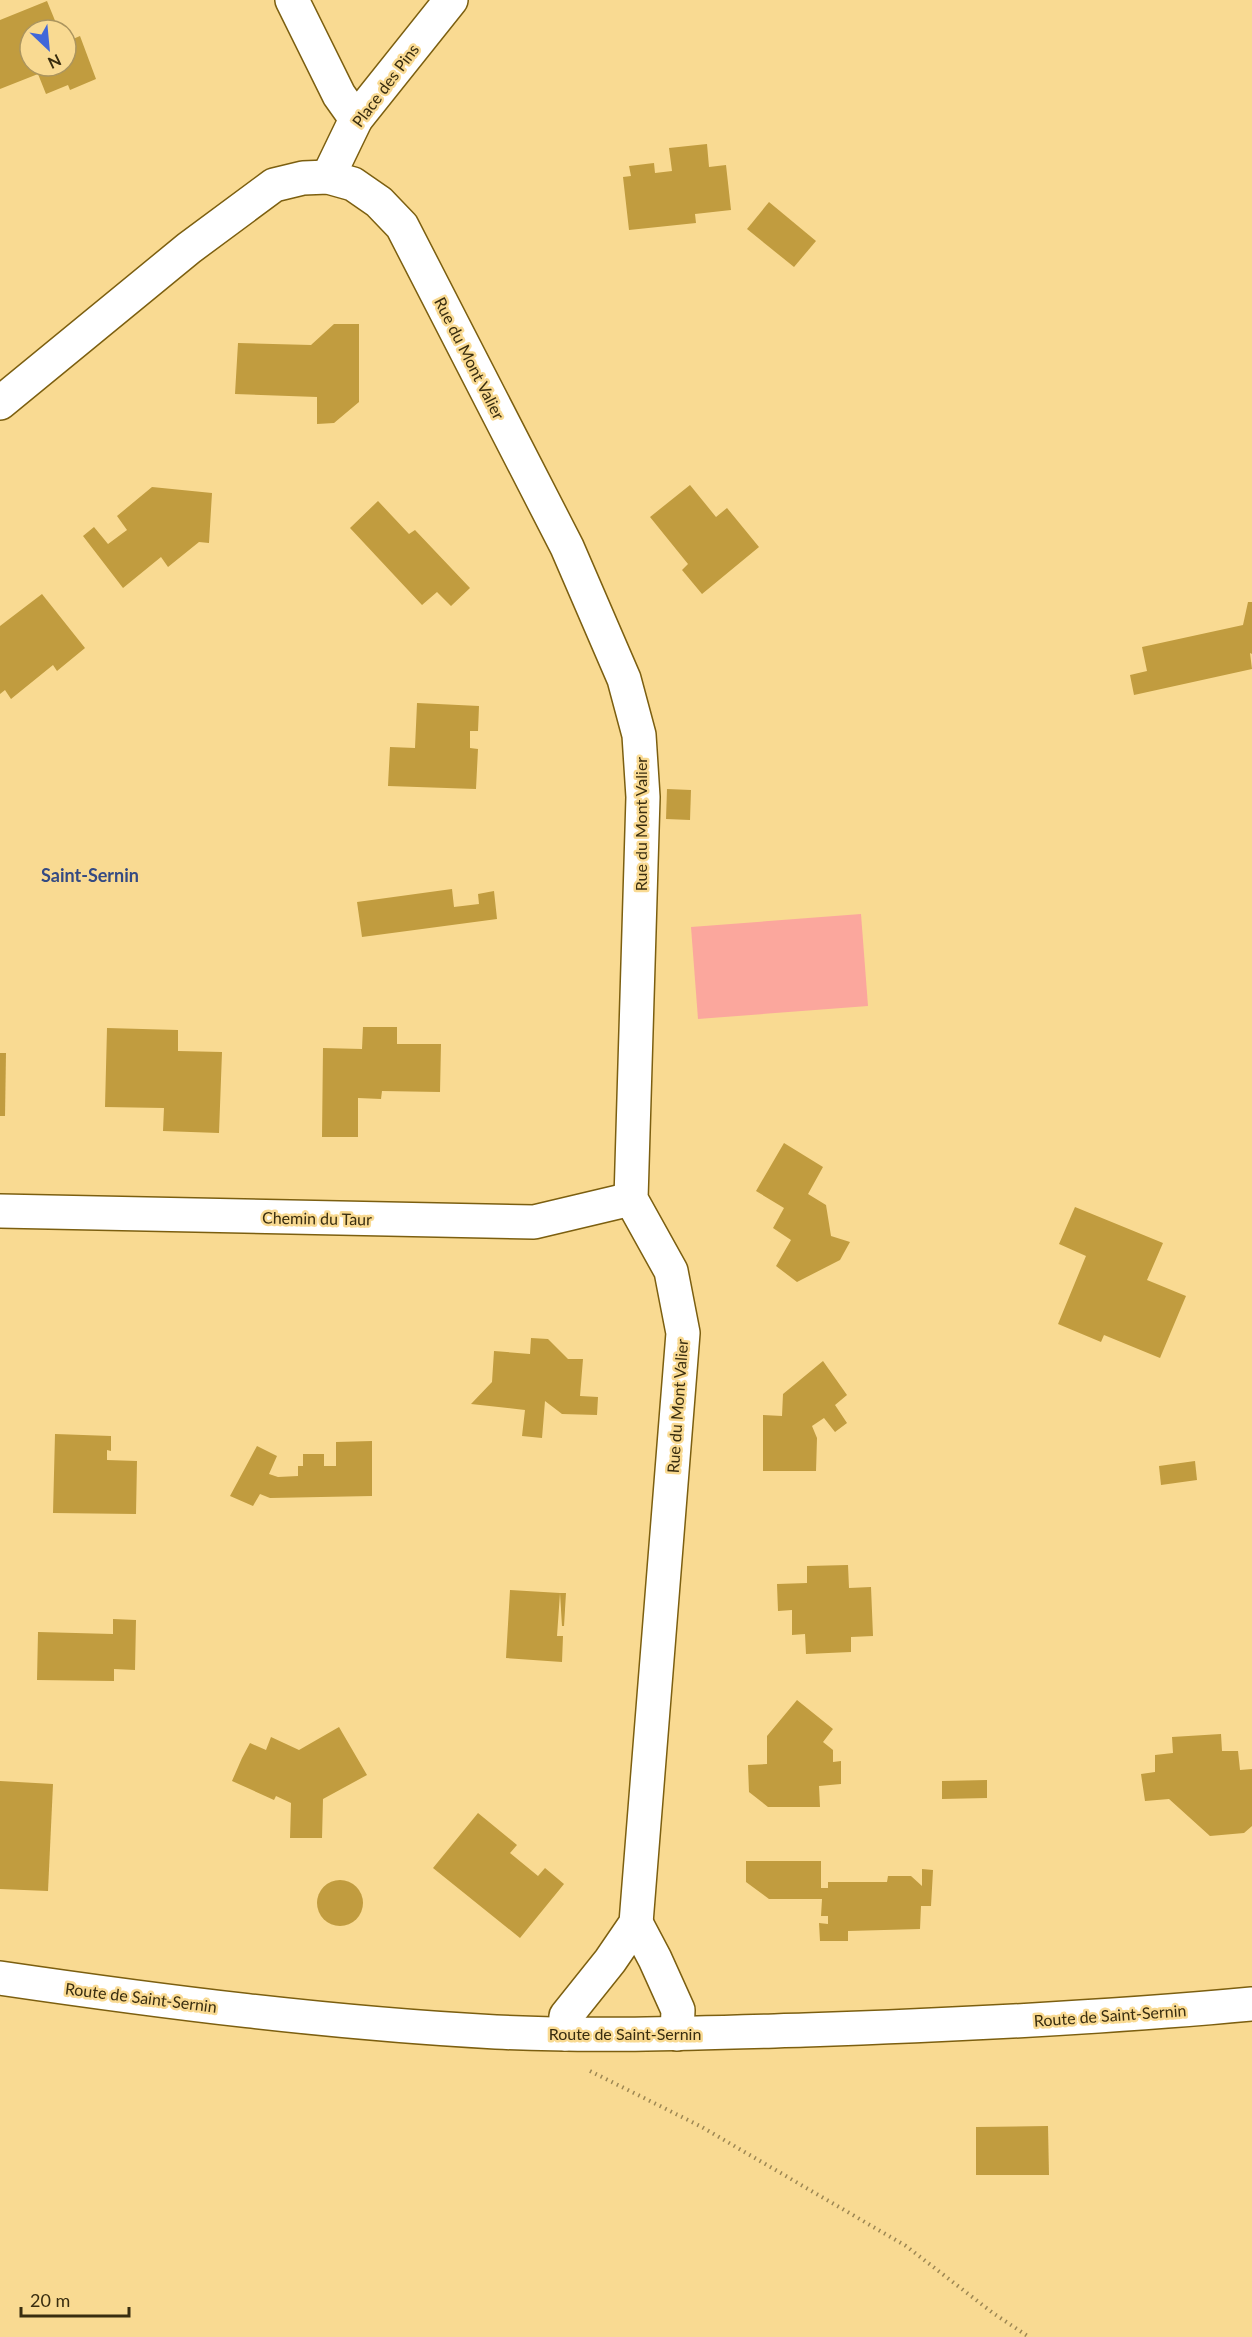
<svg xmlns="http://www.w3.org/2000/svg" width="1252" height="2337" font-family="Lato,sans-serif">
<rect width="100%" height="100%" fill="#f9da92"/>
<path fill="#fba79d" d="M861 914 868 1006 698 1019 691 927Z"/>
<g fill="#c19c3f">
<path d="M47 1 56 23 45 28 46 30H30V66H66V42L80 36 96 79 70 90 68 85 46 94 38 74 0 89V20Z"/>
<path d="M707 144 709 167 726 165 731 210 695 214 696 223 629 230 623 177 631 176 629 166 654 163 655 173 672 171 669 148Z"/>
<path d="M769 202 816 241 794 267 747 229Z"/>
<path d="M334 324H359V402L334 423 317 424V397L235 394 238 343 311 345Z"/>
<path d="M690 485 716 517 727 508 759 547 702 594 682 570 688 564 650 517Z"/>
<path d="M152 487 212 493 209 543 199 542 168 567 161 557 123 588 83 536 94 527 108 544 127 530 117 516Z"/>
<path d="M378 501 409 534 415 530 470 588 451 606 437 592 422 605 350 528Z"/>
<path d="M42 594 85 648 57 671 53 665 11 699 5 690 0 694V626Z"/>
<path d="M1248 602H1252V654L1250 653 1252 669 1134 695 1130 675 1147 671 1142 647 1243 625Z"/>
<path d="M417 703 479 706 478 731H470V748L478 749 476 789 388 786 390 747 415 748Z"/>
<path d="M667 789 691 790 690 820 666 819Z"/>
<path d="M452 889 454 907 479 904 478 894 494 891 497 919 362 937 357 902Z"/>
<path d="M363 1027H397V1044H441L440 1092 382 1091 381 1099 358 1098V1137H322L323 1048 362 1049Z"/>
<path d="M107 1028 178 1030V1051L222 1052 219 1133 163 1131 164 1108 105 1107Z"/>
<path d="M0 1053H6L5 1116H0Z"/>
<path d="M784 1143 823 1167 808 1194 826 1205 831 1236 850 1242 840 1260 797 1282 776 1266 791 1240 773 1228 784 1208 756 1191Z"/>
<path d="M1075 1207 1163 1243 1147 1280 1186 1296 1160 1358 1104 1335 1101 1342 1058 1324 1086 1256 1059 1244Z"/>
<path d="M531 1338 548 1339 568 1359H583L580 1396 598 1397 597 1415 562 1414 545 1401 542 1438 522 1436 525 1410 471 1404 492 1382 494 1351 530 1354Z"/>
<path d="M823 1361 847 1395 835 1405 847 1423 835 1432 824 1418 812 1426 817 1438 816 1471H763V1415L782 1416 783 1394Z"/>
<path d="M55 1434 111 1436V1451L107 1450V1460L137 1461 136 1514 53 1513Z"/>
<path d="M372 1441V1496L270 1498 260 1494 253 1506 230 1496 257 1446 277 1456 269 1474 278 1477 298 1476V1466H303V1454H324V1466H336V1442Z"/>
<path d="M1195 1461 1197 1480 1161 1485 1159 1466Z"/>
<path d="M848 1565 849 1588 871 1587 873 1636 851 1637V1652L806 1654 805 1634 792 1635V1610L778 1611 777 1584 807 1583V1566Z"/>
<path d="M510 1590 560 1593 557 1636H563L562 1662 506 1658Z"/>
<path d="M560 1593H566L564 1626H562Z"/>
<path d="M113 1619 136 1620 135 1670 114 1669V1681L37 1680 38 1632 113 1634Z"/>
<path d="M797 1700 833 1729 823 1742 833 1750V1762L841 1761V1784L819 1786 820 1807H768L749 1792 748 1765 767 1764V1736Z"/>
<path d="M339 1727 367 1775 323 1799 322 1838H290L291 1803 276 1796 274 1800 232 1781 242 1758 250 1743 266 1750 271 1737 299 1750Z"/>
<path d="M1221 1734 1222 1751H1238L1240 1770 1252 1769V1826L1244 1833 1210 1836 1169 1799 1145 1801 1141 1774 1155 1772V1755L1173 1753 1172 1737Z"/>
<path d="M987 1780V1798L942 1799V1781Z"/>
<path d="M0 1781 53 1784 48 1891 0 1889Z"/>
<path d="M478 1813 517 1845 510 1853 538 1876 545 1868 564 1884 520 1938 433 1868Z"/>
<path d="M746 1861H821V1888H828V1882H887L888 1876H911L922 1886V1869L933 1870 931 1906H921L920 1929 848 1931V1941H820L819 1923 828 1924V1916H821L822 1899H769L746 1882Z"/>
<circle cx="340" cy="1903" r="23"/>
<path d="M1048 2126 1049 2175H976V2127Z"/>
</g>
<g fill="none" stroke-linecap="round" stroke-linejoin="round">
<defs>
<g id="minor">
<path d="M292 0 339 95 356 119"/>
<path d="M328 177 356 119 451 0"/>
<path d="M0 403 189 248 274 185 303 178 328 177 353 184 379 202 402 226 567 547 624 679 639 735 643 797 631 1199 671 1271 683 1333 636 1923 610 1961 566 2016 565 2034"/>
<path d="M0 1211 534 1222 631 1199"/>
<path d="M636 1923 655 1959 678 2010 677 2034"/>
<path d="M0 1978C164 2002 330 2023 496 2032 598 2037 702 2033 805 2030 954 2025 1103 2018 1252 2004"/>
</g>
</defs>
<use href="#minor" stroke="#7c5f10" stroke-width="36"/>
<path stroke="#9d8753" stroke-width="4" stroke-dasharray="1.5 4.5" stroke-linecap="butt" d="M590 2071 700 2126 906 2246 993 2313 1029 2337"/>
<use href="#minor" stroke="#fff" stroke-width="33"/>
</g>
<g text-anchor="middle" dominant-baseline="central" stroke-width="5" stroke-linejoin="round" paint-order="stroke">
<g font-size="16" fill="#392d0f" stroke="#f9da92">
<text transform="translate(385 85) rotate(-53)">Place des Pins</text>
<text transform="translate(470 358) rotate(63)">Rue du Mont Valier</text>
<text transform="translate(640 824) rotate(-90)">Rue du Mont Valier</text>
<text transform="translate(317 1218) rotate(1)">Chemin du Taur</text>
<text transform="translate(677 1406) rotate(-86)">Rue du Mont Valier</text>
<text transform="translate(141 1997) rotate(7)">Route de Saint-Sernin</text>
<text transform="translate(1110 2015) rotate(-4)">Route de Saint-Sernin</text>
<text x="625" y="2033">Route de Saint-Sernin</text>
</g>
<g font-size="18" font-weight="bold" fill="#344a83" stroke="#f9da92">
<text x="90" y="875">Saint-Sernin</text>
</g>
</g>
<g transform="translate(48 48) rotate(154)"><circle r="28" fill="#f9da92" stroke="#ac955e" stroke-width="1.5"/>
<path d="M0-4.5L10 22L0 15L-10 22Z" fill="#4167d9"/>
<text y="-9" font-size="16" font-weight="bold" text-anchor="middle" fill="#392d0f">N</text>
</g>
<path d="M21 2307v9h108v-9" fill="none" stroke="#392d0f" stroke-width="3"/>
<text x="30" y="2307" font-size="18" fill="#392d0f" stroke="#f9da92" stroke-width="4.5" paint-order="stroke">20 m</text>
</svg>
